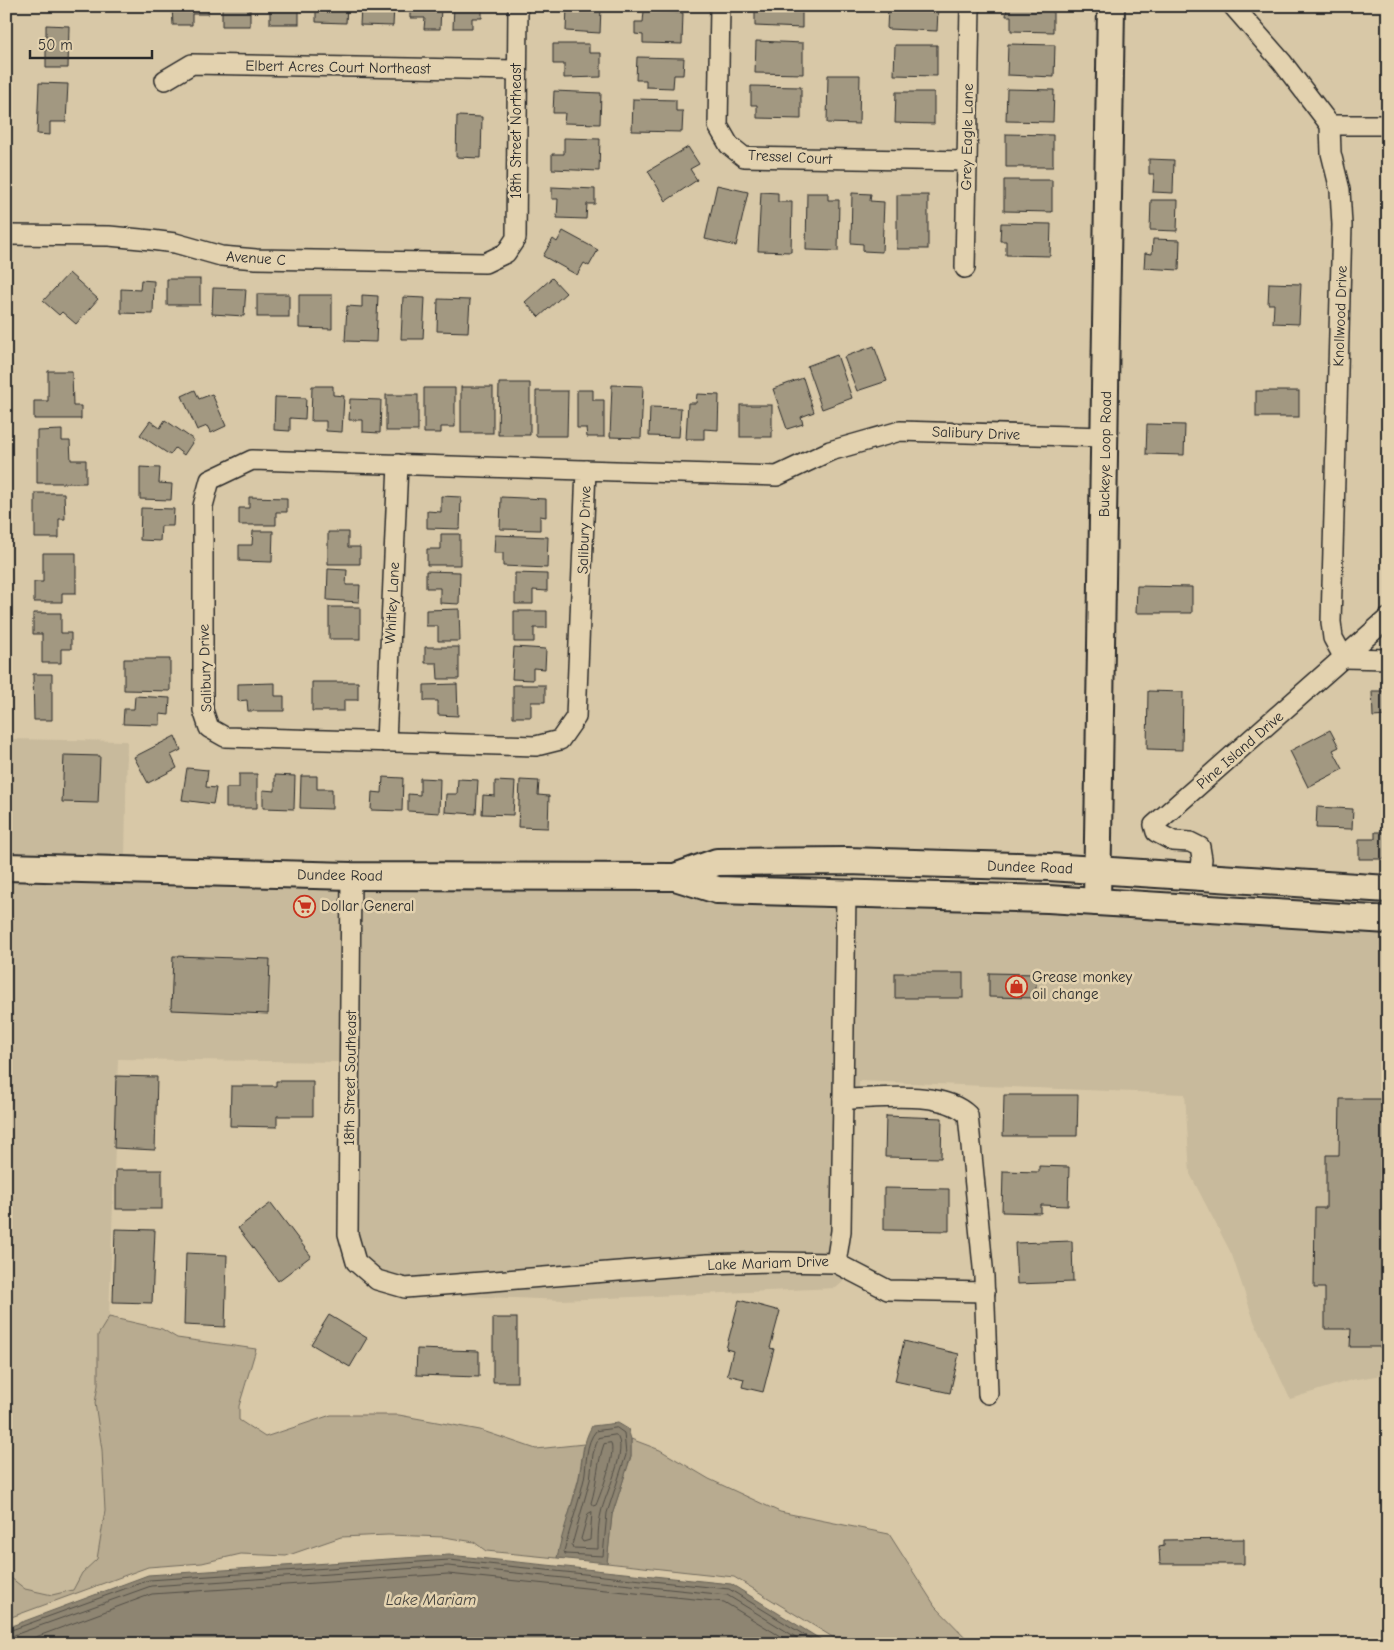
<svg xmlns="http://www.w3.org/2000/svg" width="1394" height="1650" font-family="'Comic Neue',sans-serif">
<rect width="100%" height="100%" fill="#d8c8a7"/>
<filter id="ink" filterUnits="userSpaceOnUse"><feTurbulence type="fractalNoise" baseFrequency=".02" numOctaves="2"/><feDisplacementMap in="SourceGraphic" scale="10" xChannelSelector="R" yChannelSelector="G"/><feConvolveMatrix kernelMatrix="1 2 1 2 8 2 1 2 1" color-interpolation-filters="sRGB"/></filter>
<g filter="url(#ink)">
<g fill="#c8ba9c">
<path d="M6 739 127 741 125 860 6 857Z"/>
<path d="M6 876 343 886 341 1062 118 1059 109 1317 98 1335V1385L95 1403 102 1450 105 1511 97 1559 82 1573 73 1590 52 1595 25 1589 6 1574Z"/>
<path d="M360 886H668L837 903 833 1230 829 1253 707 1254 406 1279 381 1271 364 1256 357 1232Z"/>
<path d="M1281 897 1388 899V910L1210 900Z"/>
<path d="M854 903 1047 909 1388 929V1374L1351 1380 1290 1399 1254 1321 1232 1255 1190 1174 1185 1094 859 1081V1090H852Z"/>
<path d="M769 1271 834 1272 846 1279 836 1288 562 1300 439 1295 708 1273Z"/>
</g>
<g fill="#b8ab90" stroke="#726b5e">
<path d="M109 1317 162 1329 177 1338 256 1349 239 1406V1420L265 1437 331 1415H399L480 1430 536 1449 584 1444 579 1477 557 1558 486 1551 474 1542 444 1537 388 1535 341 1537 286 1556 241 1554 202 1563 148 1567 6 1619V1574L25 1589 52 1595 73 1590 82 1573 97 1559 105 1511 102 1450 95 1403 98 1385V1335Z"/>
<path d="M631 1439 660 1450 709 1479 780 1512 889 1534 935 1606 972 1644H844L734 1577 607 1563 612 1515 631 1456Z"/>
</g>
<g fill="#8e8572" stroke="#666156">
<path d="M618 1423 628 1429 631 1439V1456L612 1515 607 1563 557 1558C562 1531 573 1505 579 1478 583 1460 582 1443 592 1426Z"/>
<path d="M449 1555 731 1584 828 1644H6V1628L148 1575Z"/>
</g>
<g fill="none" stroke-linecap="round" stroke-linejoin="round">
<g stroke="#534f47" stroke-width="1">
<path d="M617 1428 624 1433 626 1455 607 1513 603 1556 565 1554 564 1551C570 1527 579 1503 584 1479 587 1464 585 1443 596 1431Z"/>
<path d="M616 1435C630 1448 604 1496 601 1513 598 1525 598 1537 598 1549L573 1548 572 1545 590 1480 593 1454 598 1438Z"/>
<path d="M611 1443C616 1454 601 1493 596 1505L593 1506 591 1503C597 1484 597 1463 604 1444Z"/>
<path d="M592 1512 590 1540 583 1542 581 1539 588 1514Z"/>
<path d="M6 1632 149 1580 449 1560 729 1589 819 1644"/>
<path d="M6 1638 151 1586 448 1566 727 1595 807 1644"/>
<path d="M17 1644 152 1594 448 1574 724 1602 793 1644"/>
</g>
</g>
<g fill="#a29881" stroke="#2b2b2b">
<path d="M172 6H207L208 14H192V25H173Z"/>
<rect x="222" y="6" width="28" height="20"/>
<rect x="270" y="6" width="29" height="18"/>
<path d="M316 6H347L346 23 316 22Z"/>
<path d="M361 6H394L393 26 360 25Z"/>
<path d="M410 6H441L440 29H424L425 18H410Z"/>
<path d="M454 6H482V18H472V28H453Z"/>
<path d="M567 6 601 7 600 33 566 31Z"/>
<path d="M755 6H802V28L755 26Z"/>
<path d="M888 6H931V10H938L937 31 887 29Z"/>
<path d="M1007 6H1053V32L1011 31V16H1006Z"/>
<path d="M644 11 683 13 682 44 643 43V35L635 34V22H643Z"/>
<path d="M46 25 69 26 68 68H46Z"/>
<path d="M756 41 803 43V74L755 73Z"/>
<path d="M553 44H589V53H601V77L564 78V64H553Z"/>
<path d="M1008 44 1055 45 1054 77 1007 75Z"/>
<path d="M895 45H937V76L894 75Z"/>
<path d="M637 57 684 58 683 75H674L673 88 646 87V80H636Z"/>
<path d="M828 75H860L859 124 827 123Z"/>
<path d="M39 83 68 84 66 122H50V135L37 134Z"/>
<path d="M751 86 801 87V119L757 118V105H751Z"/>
<path d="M1007 89 1054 90 1053 122 1006 121Z"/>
<path d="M554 91 601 93 600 124 564 123 565 113H553Z"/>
<path d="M896 92H934V124L895 123Z"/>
<path d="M633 99 676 100V111H683L682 132 632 131Z"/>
<path d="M457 116 482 117 481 158 456 157Z"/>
<path d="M1006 134 1053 135V167H1006Z"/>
<path d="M564 138 600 139 599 171 552 169V154H564Z"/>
<path d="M688 147 699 164 690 169 697 180 666 201 648 171Z"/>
<path d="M1149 159 1174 160 1173 193 1153 192 1154 174H1149Z"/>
<path d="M1004 180H1052V212L1004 211Z"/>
<path d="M717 185 748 192 736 246 705 239Z"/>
<path d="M552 187 595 189V204H587L586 219 557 218 558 199H552Z"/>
<path d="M761 192 778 193V202H792L791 252 758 251Z"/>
<path d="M807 193H828V200H839L838 251 806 250Z"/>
<path d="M852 193 871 194 870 201 884 202 882 252 863 251V244L851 243Z"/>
<rect x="897" y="195" width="31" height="54"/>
<path d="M1151 200H1178L1177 231 1150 230Z"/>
<path d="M1001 223 1051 224 1050 256 1006 255V241H1000Z"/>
<path d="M563 231 598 250 589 266 584 263 577 275 543 256 553 239 557 242Z"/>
<path d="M1153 239 1180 240 1179 270 1144 268 1145 253 1152 254Z"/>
<path d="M69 273 98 299 76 324 62 312 59 315 43 301Z"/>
<path d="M552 278 566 293 539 317 525 302Z"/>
<rect x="167" y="279" width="33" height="26"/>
<path d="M141 280 154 281 153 314 121 313V289L140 290Z"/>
<path d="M1269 283 1301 284 1299 324 1273 323 1274 304H1268Z"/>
<path d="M213 288 246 289 244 316 212 314Z"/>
<rect x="257" y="294" width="32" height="23"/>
<path d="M299 295H332V329L299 328Z"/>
<path d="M362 295 378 296 376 342 345 341 347 306 362 307Z"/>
<path d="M403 297 425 298 423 339H401Z"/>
<path d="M438 299 470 300 468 332 437 331Z"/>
<path d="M874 346 887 381 857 391 844 357Z"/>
<path d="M837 355 852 398 822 409 807 366Z"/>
<path d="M48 371H72L73 406H81V419H34V401H48Z"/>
<path d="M803 378 814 412 801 417 803 424 787 429 773 389Z"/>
<path d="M499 383H530V435H498Z"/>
<path d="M612 385 643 386 641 438 610 437Z"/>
<path d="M312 386H333V395L344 396 342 432 326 431V421H311Z"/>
<rect x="461" y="387" width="32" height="46"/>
<path d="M424 388H455V427H441V433H424Z"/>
<path d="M195 390 199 399 212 394 226 426 211 433 207 426 197 430 182 396Z"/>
<path d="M577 390H593V400H604V437H587L586 428H577Z"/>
<path d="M536 391H568L567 436H536Z"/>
<rect x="1256" y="391" width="43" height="26"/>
<path d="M697 394 719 395 718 430 704 429V439H686L688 403H696Z"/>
<rect x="386" y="395" width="32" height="36"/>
<path d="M275 397 306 398 305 419 290 418V431L274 430Z"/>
<path d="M350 399 381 400 380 433 363 432V420H349Z"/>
<rect x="740" y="405" width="32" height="32"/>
<path d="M650 407 681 408 679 437 649 436Z"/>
<path d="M165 420 194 440 184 455 175 448 170 455 140 435 150 421 160 428Z"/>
<path d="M1147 424 1185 425 1184 455 1146 454Z"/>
<path d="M62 430V441H70L71 460H86V483H37V431Z"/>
<path d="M140 467 160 468 159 483 172 484 171 500 140 499Z"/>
<path d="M35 493H64L65 519H59V538H35Z"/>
<path d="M441 496 461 497 460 529 427 528V511L441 512Z"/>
<path d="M249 497 287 498V512H276V525H239V508H249Z"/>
<path d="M501 497 546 499V517L540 516V530L500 529Z"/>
<path d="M141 508 174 509 173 526H161L160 541 140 540Z"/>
<path d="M253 531H273L272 562 239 561V545H252Z"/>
<path d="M328 532H348V547H360V564H328Z"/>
<path d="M441 534H460V565H427V549H441Z"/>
<path d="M495 535 548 537 547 568 503 566V553H494Z"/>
<path d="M43 553H76V593H62V602H34V582H43Z"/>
<path d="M328 569 347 570 346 585H360L359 602 327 600Z"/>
<path d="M426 571 460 572 459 604 440 603V588H426Z"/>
<path d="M515 573 547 574V591L533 590V604H515Z"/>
<path d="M1137 586 1192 587V613H1136Z"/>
<rect x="329" y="607" width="31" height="32"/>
<path d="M459 609 460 641H438V626H426V610Z"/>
<path d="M514 611H547V628H534V642H514Z"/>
<path d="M33 613H61V633H71V649H61V663H42V634H33Z"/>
<path d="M425 647H459V679H438L437 663H425Z"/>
<path d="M514 647 546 649 545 669 533 668V680L512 679Z"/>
<path d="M124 659H170V691L124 690Z"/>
<path d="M33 674H52V720H34Z"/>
<path d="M312 682H358V700H344V711H312Z"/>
<path d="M275 683V696H284V711H248L247 700 238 701V684Z"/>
<path d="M457 684 458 716 438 715V701H424V685Z"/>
<path d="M513 685H545V702H531V717H513Z"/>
<path d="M1148 691 1183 692 1182 750 1147 749Z"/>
<path d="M1372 691H1388V716L1373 717Z"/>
<path d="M135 696 170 698 169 715 160 714V725L123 724 124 709H134Z"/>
<path d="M1330 730 1339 747 1333 750 1343 769 1308 787 1290 751Z"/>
<path d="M175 736 181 750 171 755 177 768 148 783 134 757Z"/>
<path d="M64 755 100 756 98 803 62 802Z"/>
<path d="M187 768 208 770 206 787 216 788 213 804 182 800Z"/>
<path d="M239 774H257V808H226V788H239Z"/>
<path d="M275 775 295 776 294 809 263 808V790L275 791Z"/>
<path d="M301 776H317V789H332V809L300 808Z"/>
<path d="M383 777 403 778 402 811 371 810 372 792 382 793Z"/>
<path d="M420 778 440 779 439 813 408 811V794L420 795Z"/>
<path d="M458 779 478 780 476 814 445 812 446 794H457Z"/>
<path d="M520 780 539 781 538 795 549 796 548 828 518 827Z"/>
<path d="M495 781 515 782 513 815 482 814 483 795 495 796Z"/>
<path d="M1317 807 1353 809 1352 829 1316 828Z"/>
<path d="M1375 832H1388V859H1359V839H1375Z"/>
<path d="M173 956 270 959 268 1014 171 1010Z"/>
<rect x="895" y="973" width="68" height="25"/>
<path d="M989 973 1036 974V998L989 997Z"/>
<path d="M116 1076 157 1077 155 1150 114 1148Z"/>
<path d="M276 1081H313V1116H277V1127L230 1126 231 1086H276Z"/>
<path d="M1004 1095H1078L1077 1136H1003Z"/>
<path d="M1340 1099H1388V1347H1350L1351 1329H1325V1288H1314L1315 1208H1326V1155H1339Z"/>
<path d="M886 1116 942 1118 941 1158 885 1157Z"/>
<path d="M1039 1166 1069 1167 1068 1206 1041 1205V1213L1002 1212 1003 1171 1039 1172Z"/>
<rect x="116" y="1170" width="46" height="39"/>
<path d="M884 1188 949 1189V1231L884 1230Z"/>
<path d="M271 1203 311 1256 278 1281 238 1228Z"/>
<path d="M115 1229 155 1230 152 1303 113 1302Z"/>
<path d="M1072 1241 1073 1282 1017 1284 1015 1243Z"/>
<path d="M186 1253 227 1255 225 1327 184 1325Z"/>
<path d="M739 1300 780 1311 770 1348 774 1349 763 1392 742 1387 744 1379 727 1375 733 1351 726 1349Z"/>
<path d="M329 1315 367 1338 350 1367 311 1344Z"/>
<rect x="493" y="1318" width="24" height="64"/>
<path d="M904 1341 959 1354 950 1393 895 1381Z"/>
<path d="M417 1349 479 1351V1377L416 1375Z"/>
<path d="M1244 1539V1564H1160L1159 1547 1164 1546V1540Z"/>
</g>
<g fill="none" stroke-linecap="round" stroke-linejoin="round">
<defs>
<g id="street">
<path d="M720 6 718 126 729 145 744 157 967 161"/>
<path d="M1233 6 1282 62 1330 125 1331 153 1340 190 1342 225 1331 622 1333 638 1344 658 1388 659"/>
<path d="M165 80 192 64 516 70"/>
<path d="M1330 125H1388"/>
<path d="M6 235 109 236 151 240 175 243 221 256 256 259 485 263 506 253 516 238 518 6"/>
<path d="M965 268 970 6"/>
<path d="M586 470 576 717 560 740 536 746 225 737 209 728 203 710V506L210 480 252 460 777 476 830 451 900 431 1105 437"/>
<path d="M386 742 398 464"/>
<path d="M1200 875 1202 859 1200 847 1190 842 1173 841 1156 832 1154 825 1388 618"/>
<path d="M351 876 348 1234 356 1262 377 1280 405 1288 708 1264 769 1262 836 1263 888 1290 985 1292"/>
<path d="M843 1099C878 1099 942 1089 968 1115L984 1277 988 1394"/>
<path d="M836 1263 841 1231 846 893"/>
</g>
<g id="secondary">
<path d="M6 867 351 876 675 877 717 890 1048 899 1388 920"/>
<path d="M675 877 717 862 847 861 1049 867 1388 889"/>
<path d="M1097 902 1111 6"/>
</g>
</defs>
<use href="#street" stroke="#2b2b2b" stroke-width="22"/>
<use href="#secondary" stroke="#2b2b2b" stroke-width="30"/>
<use href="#street" stroke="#e3d2af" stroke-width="19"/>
<use href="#secondary" stroke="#e3d2af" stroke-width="26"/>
</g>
</g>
<defs>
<symbol id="supermarket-ring" viewBox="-11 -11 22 22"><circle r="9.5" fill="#e3d2af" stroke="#c8321e" stroke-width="1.5"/><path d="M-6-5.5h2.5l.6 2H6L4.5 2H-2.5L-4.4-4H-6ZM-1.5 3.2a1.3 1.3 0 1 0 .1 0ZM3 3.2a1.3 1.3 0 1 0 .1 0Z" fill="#c8321e"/></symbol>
<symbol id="shop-ring" viewBox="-11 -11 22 22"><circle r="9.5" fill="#e3d2af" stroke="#c8321e" stroke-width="1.5"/><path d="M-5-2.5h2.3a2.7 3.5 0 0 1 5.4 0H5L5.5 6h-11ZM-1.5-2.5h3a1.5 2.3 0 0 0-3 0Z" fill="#c8321e"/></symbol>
</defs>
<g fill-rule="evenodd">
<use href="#supermarket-ring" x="292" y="894" width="25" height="25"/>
<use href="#shop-ring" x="1004" y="974" width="25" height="25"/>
</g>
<g text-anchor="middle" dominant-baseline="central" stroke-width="5" stroke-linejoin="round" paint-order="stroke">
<g font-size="15" fill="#2b2b2b" stroke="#e3d2af">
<text transform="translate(338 67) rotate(1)">Elbert Acres Court Northeast</text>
<text transform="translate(516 131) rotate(-90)">18th Street Northeast</text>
<text transform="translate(967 137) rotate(-89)">Grey Eagle Lane</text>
<text transform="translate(790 157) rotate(3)">Tressel Court</text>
<text transform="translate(256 258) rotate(4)">Avenue C</text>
<text transform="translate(1340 316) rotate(-88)">Knollwood Drive</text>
<text transform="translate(976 433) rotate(2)">Salibury Drive</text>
<text transform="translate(1105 454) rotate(-89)">Buckeye Loop Road</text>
<text transform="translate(584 530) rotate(-88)">Salibury Drive</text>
<text transform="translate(392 603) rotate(-87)">Whitley Lane</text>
<text transform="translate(205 668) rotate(-92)">Salibury Drive</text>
<text transform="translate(1240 750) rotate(-41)">Pine Island Drive</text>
<text transform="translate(1030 867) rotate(2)">Dundee Road</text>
<text transform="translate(340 875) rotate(1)">Dundee Road</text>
<text transform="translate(350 1078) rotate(-89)">18th Street Southeast</text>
<text transform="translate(768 1263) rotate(-2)">Lake Mariam Drive</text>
</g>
<g font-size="15" fill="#2b2b2b" stroke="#e3d2af" text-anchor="start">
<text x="321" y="906">Dollar General</text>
<text x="1032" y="977">Grease monkey<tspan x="1032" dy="17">oil change</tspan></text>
</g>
<g font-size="16" font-style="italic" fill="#44423d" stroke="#e3d2af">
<text x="431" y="1600">Lake Mariam</text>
</g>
</g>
<rect width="1394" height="1650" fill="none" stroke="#e3d2af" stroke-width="25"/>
<rect x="12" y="12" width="1369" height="1625" fill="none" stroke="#2b2b2b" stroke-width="2" filter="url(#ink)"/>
<path d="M30 50v8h122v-8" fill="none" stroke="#2b2b2b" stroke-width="2.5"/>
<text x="38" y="50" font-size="15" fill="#2b2b2b" stroke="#e3d2af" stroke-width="4" paint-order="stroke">50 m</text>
</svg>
